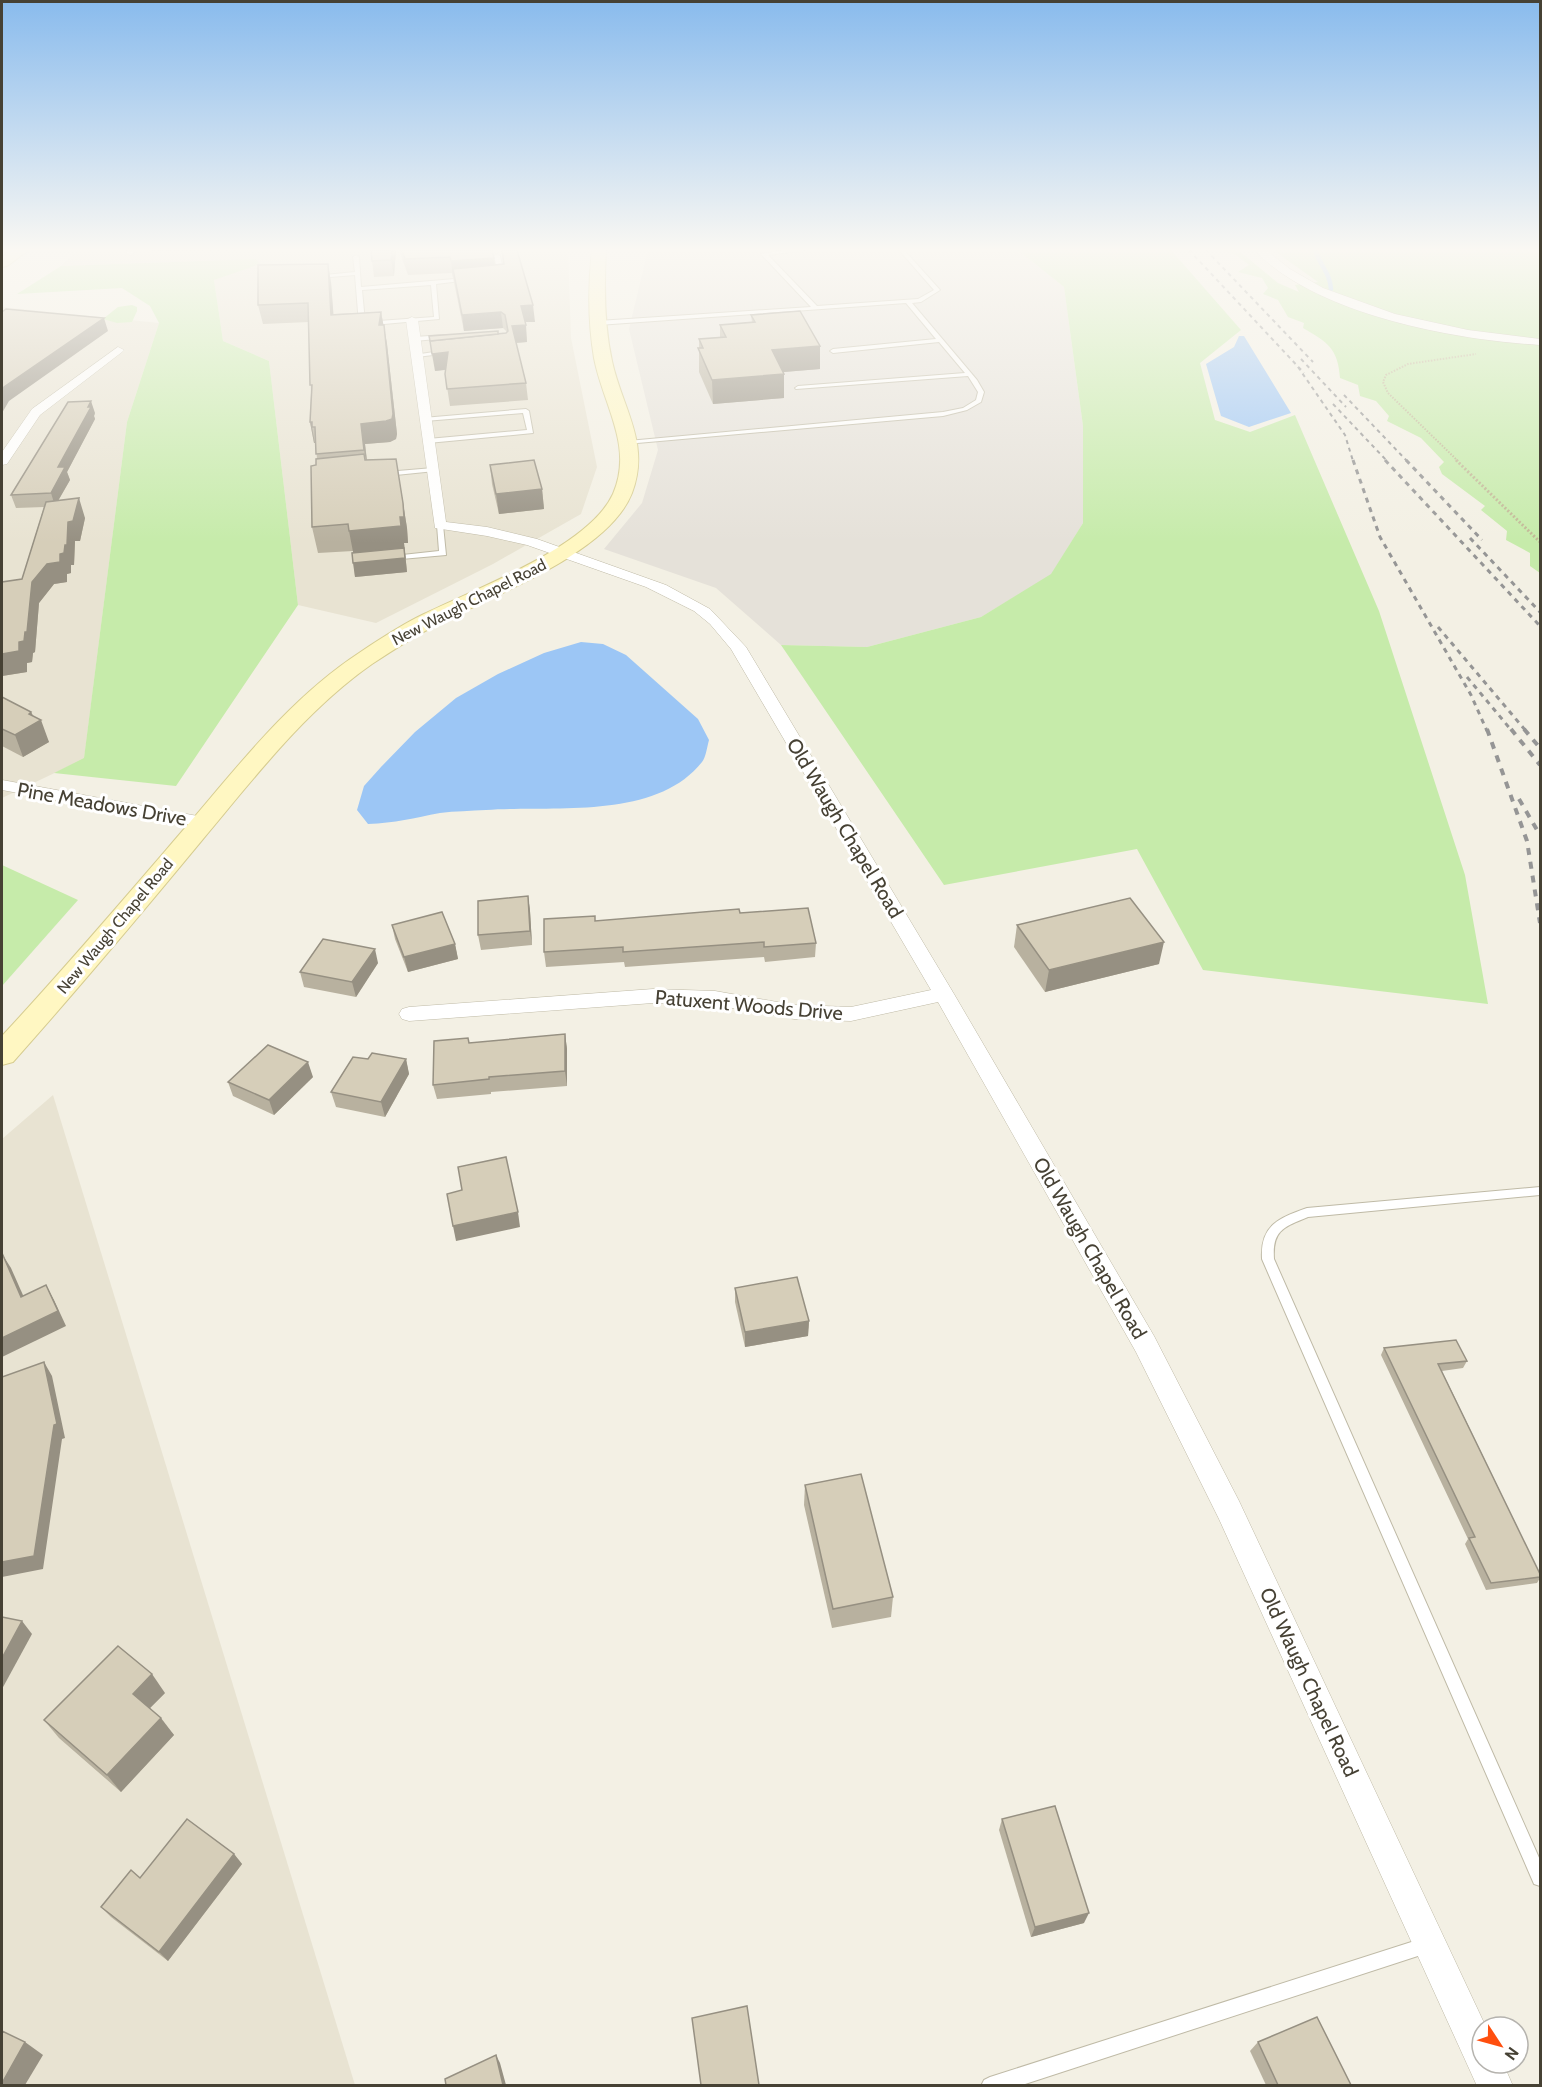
<svg xmlns="http://www.w3.org/2000/svg" width="1542" height="2087" font-family="Cabin,sans-serif">
<rect width="100%" height="100%" fill="#f3f0e4"/>
<g fill="#e8e3d2">
<path d="M77 250H568L571 338 597 467 581 514 493 564 376 623 298 605 269 361 223 341 214 280 259 263 255 259 61 266Z"/>
<path d="M2 307 159 323 127 422 84 759 2 798Z"/>
<path d="M53 1095 355 2085H2V1139Z"/>
</g>
<path fill="#e5e1d9" d="M648 250H1018L1064 287 1083 426V523L1051 575 981 617 867 647 781 645 716 588 604 549 642 503 658 450 629 329Z"/>
<g fill="#c6ebaa">
<path d="M1018 250H1171L1241 330 1200 363 1215 420 1250 432 1295 415 1379 611 1465 875 1488 1004 1203 970 1137 849 944 885 781 645 867 647 981 617 1051 574 1083 523V426L1064 287Z"/>
<path d="M1222 250H1238L1278 283 1299 292 1295 285 1318 282 1273 250H1540V573L1530 566V553L1506 540 1507 531 1481 510 1485 506 1442 474 1439 467 1444 462 1421 438 1387 421 1389 416 1376 401 1360 396 1358 385 1340 378C1338 348 1327 342 1303 328L1304 323 1288 317 1278 300 1263 294 1268 288 1262 278 1238 272 1249 265 1236 255Z"/>
<path d="M256 259 260 264 214 280 223 341 269 361 298 605 176 786 54 773 84 758 127 422 159 323 150 306 122 288 17 294 61 266Z"/>
<path d="M132 305 137 307V311L132 322 117 323 103 319 118 307Z"/>
<path d="M2 865 78 900 2 986Z"/>
</g>
<g fill="#9cc6f5">
<path d="M1239 336H1244L1291 413 1249 427 1221 416 1206 364 1234 347Z"/>
<path d="M581 642 603 644 626 655 698 719 709 740C707 747 706 757 702 762 655 821 553 805 486 810 471 811 455 811 440 813 414 818 395 823 368 824L357 810 364 786 381 767 415 732 456 698 498 674 544 653Z"/>
</g>
<g fill="none" stroke-linecap="round" stroke-linejoin="round">
<path stroke="#9cc6f5" stroke-width="4.5" d="M1315 250C1320 265 1330 273 1331 289"/>
<defs>
<g id="lane">
<path d="M784 250H806L768 255 817 306 918 299 934 290 899 250H904L940 290 921 302 912 303 977 380 984 392 981 402 967 410 943 416 626 444 625 443 628 441 943 412 963 408 976 400 978 392 968 376 796 389 795 388 798 386 965 373 939 342 833 353 830 351 833 349 936 339 906 303 598 325 595 323 598 321 811 307 761 254Z"/>
<path d="M497 254 500 256 505 277 502 279 499 277 494 256Z"/>
<path d="M356 255 359 257 361 287 466 278 469 280 436 284 439 319 362 326 359 324 355 275 318 278 315 276 355 272 353 257ZM431 285 434 317 365 322 362 290Z"/>
<path d="M444 335 446 336V338L415 341 412 339 415 337Z"/>
<path d="M447 350 450 352 449 353 417 357 414 355Z"/>
<path d="M526 409 529 411 533 433 428 443 425 441 428 439 527 430 523 413 425 421 423 420V418Z"/>
<path d="M433 468 436 470 435 471 386 476 383 474 386 472Z"/>
<path d="M440 523 443 525 446 555 390 560 389 558 393 556 439 551 437 525Z"/>
<path d="M1540 1187V1195L1308 1217C1284 1227 1272 1230 1274 1259L1540 1860V1886L1534 1884 1262 1259C1260 1225 1279 1218 1307 1208Z"/>
<path d="M1427 1937 1433 1939 1435 1945 1433 1951 1427 1953 1019 2086H981L984 2080 990 2077Z"/>
</g>
<g id="street">
<path d="M127 250H138L131 255 127 254Z"/>
<path d="M1254 250H1266L1290 269 1323 288 1395 314 1468 330 1540 339V345C1455 340 1316 315 1254 250Z"/>
<path d="M412 317 418 320 446 522 487 527 537 539 666 585 710 609 746 647 954 994 1154 1336 1239 1501 1486 2027H1482V2063H1503L1513 2086H1477L1219 1519 1136 1352 938 1002 851 1021 794 1019 715 1005 653 1003 409 1021 402 1019 399 1014 402 1009 409 1007 653 989 715 991 794 1005 851 1007 931 990 731 649 710 624 694 611 646 587 527 545 487 536 435 528 406 320Z"/>
<path d="M118 347 124 350 122 352 40 415 7 464 2 465V452L32 409Z"/>
<path d="M2 780 203 817 209 818 212 822 209 826 203 827 2 790Z"/>
</g>
<g id="secondary">
<path d="M11 250H29L7 266 2 267V257Z"/>
<path d="M592 250H606C604 287 604 324 612 361 622 408 651 443 632 493 609 553 492 596 438 624 415 636 393 650 372 664 305 711 255 777 203 839 141 914 78 989 13 1062L2 1065V1036C67 966 129 893 191 821 242 761 292 697 359 653 380 639 401 625 424 614 475 589 589 547 613 494 634 446 603 405 594 358 588 322 588 287 592 250Z"/>
</g>
</defs>
<use href="#lane" stroke="#bfbaa6" stroke-width="2"/>
<use href="#street" stroke="#bfbaa6" stroke-width="1"/>
<use href="#secondary" stroke="#d6cc90" stroke-width="2"/>
<path stroke="#c2b896" stroke-width="2" stroke-dasharray="1.5 1.5" stroke-linecap="butt" d="M1458 461 1388 393 1383 382 1386 375 1408 364 1476 354"/>
<path stroke="#c2b896" stroke-width="3" stroke-dasharray="2 2" stroke-linecap="butt" d="M1456 460 1540 542"/>
<use href="#lane" fill="#fff" fill-rule="evenodd"/>
<use href="#street" fill="#fff" fill-rule="evenodd"/>
<use href="#secondary" fill="#fff7c2" fill-rule="evenodd"/>
<g stroke="#959595" stroke-width="2" stroke-dasharray="4 4" stroke-linecap="butt">
<path d="M1189 250 1304 373"/>
<path d="M1206 250 1313 362"/>
<path d="M1301 359 1346 407"/>
<path d="M1298 367 1345 435 1353 461"/>
<path d="M1344 395 1407 461"/>
<path d="M1333 404 1387 461"/>
</g>
<g stroke="#959595" stroke-width="3" stroke-dasharray="5 5" stroke-linecap="butt">
<path d="M1353 460 1380 537 1471 695 1487 731"/>
<path d="M1385 460 1540 626"/>
<path d="M1406 460 1482 540"/>
<path d="M1470 538 1540 612"/>
<path d="M1438 627 1526 731"/>
<path d="M1467 677 1512 731"/>
</g>
<g stroke="#959595" stroke-width="4" stroke-dasharray="7 7" stroke-linecap="butt">
<path d="M1487 729 1527 841 1540 923"/>
<path d="M1511 729 1540 765"/>
<path d="M1524 729 1540 748"/>
<path d="M1519 799 1540 835"/>
</g>
</g>
<g fill="#b8b19f">
<path d="M151 250H253L151 251Z"/>
<path d="M396 250 394 276 374 277 372 261Z"/>
<path d="M399 250H492L495 264H503L502 250 535 322H525L527 342 516 343 526 383 528 400 450 406 445 374V370L435 371 498 334 506 333 507 332 503 328 464 331 452 273 408 275Z"/>
<path d="M331 282 333 314 381 312 387 344 397 434 396 439 390 442 365 444 367 460 400 484 407 528 408 543H404L407 572 355 577 353 551 318 553 312 527 317 459 316 447 315 443H314L310 422 311 393 309 322 263 324 258 305Z"/>
<path d="M751 315 820 346V369L783 372 784 374V398L713 404 699 372V339L720 337V325L752 322Z"/>
<path d="M95 413 94 416 95 419 67 472 70 480 58 501 85 518 80 541H75L74 565H71V573L67 574V582L54 584 39 603 35 652 33 653 32 662 27 663V672L2 676V582L22 579 44 507 16 508 11 495Z"/>
<path d="M490 465 542 489 544 509 499 514 492 484Z"/>
<path d="M2 697 31 712 49 742 23 757 2 746Z"/>
<path d="M528 896 530 911 532 945 481 950 478 935Z"/>
<path d="M740 913 816 943 815 957 765 962 764 957 625 967 624 962 546 967 544 952Z"/>
<path d="M392 925 455 944 458 959 408 972 395 939Z"/>
<path d="M1017 925 1159 964 1045 992 1014 947Z"/>
<path d="M378 963 356 997 304 987 300 972Z"/>
<path d="M565 1034 567 1049V1086L491 1092V1094L437 1099 433 1085 468 1038 469 1043Z"/>
<path d="M368 1059H406L409 1074 385 1117 336 1107 331 1092Z"/>
<path d="M313 1077 274 1115 233 1096 228 1082Z"/>
<path d="M735 1288 809 1321 808 1336 745 1347 735 1302Z"/>
<path d="M1384 1348 1467 1361 1463 1368 1442 1371 1540 1574V1578L1537 1583 1486 1590 1465 1544 1468 1539 1381 1355Z"/>
<path d="M805 1485 893 1597 891 1617 832 1628 804 1505Z"/>
<path d="M165 1693 150 1708 174 1735 121 1792 59 1738 44 1720Z"/>
<path d="M1002 1819 1084 1923 1031 1937 999 1830Z"/>
<path d="M234 1854 242 1864 168 1961 111 1917 101 1907 140 1878Z"/>
<path d="M1258 2042 1351 2085H1266L1250 2051Z"/>
</g>
<g fill="#969082">
<path d="M392 250H396L394 276 391 260Z"/>
<path d="M494 258 496 274 453 269V277L451 261Z"/>
<path d="M328 264 331 282 335 334 331 315Z"/>
<path d="M533 305 535 322H523L521 306Z"/>
<path d="M381 312 387 344 397 434 396 439 390 442 365 444 368 471 364 450 361 424Z"/>
<path d="M501 312 503 328 464 331 462 315Z"/>
<path d="M104 318 108 331 9 401 2 413V392L4 387Z"/>
<path d="M526 325 527 342 514 343 512 326Z"/>
<path d="M820 346V369L772 373V350Z"/>
<path d="M448 352 451 369 435 371 432 354Z"/>
<path d="M784 374V398L713 404 712 380Z"/>
<path d="M91 401 95 413 94 416 95 419 67 472 70 480 55 506 51 493 58 467Z"/>
<path d="M310 422H312V427L315 443H314Z"/>
<path d="M396 459 407 528 408 543H404L407 572 355 577 353 563 354 557 349 531 400 517Z"/>
<path d="M542 489 544 509 499 514 496 494Z"/>
<path d="M79 498 85 518 80 541H75L74 565H71V573L67 574V582L54 584 39 603 35 652 33 653 32 662 27 663V672L2 676V654L19 642 32 582 47 564 60 554 68 522Z"/>
<path d="M31 712 36 723 41 720 49 742 23 757 15 735 29 714Z"/>
<path d="M528 896 530 911 532 945 530 931Z"/>
<path d="M1164 942 1159 964 1045 992 1049 970Z"/>
<path d="M455 944 458 959 408 972 404 957Z"/>
<path d="M375 949 378 963 356 997 352 982Z"/>
<path d="M565 1034 567 1049V1086L565 1071Z"/>
<path d="M406 1059 409 1074 385 1117 381 1102Z"/>
<path d="M308 1062 313 1077 274 1115 269 1100Z"/>
<path d="M518 1212 520 1227 456 1241 453 1226Z"/>
<path d="M2 1254 11 1268 30 1311 21 1297Z"/>
<path d="M46 1285 54 1300 66 1326 2 1357V1338Z"/>
<path d="M809 1321 808 1336 745 1347V1332Z"/>
<path d="M44 1362 52 1376 65 1438 62 1439 43 1569 2 1577V1562Z"/>
<path d="M22 1621 32 1634 2 1689V1658Z"/>
<path d="M152 1674 165 1693 146 1712 133 1694Z"/>
<path d="M161 1718 174 1735 121 1792 107 1775Z"/>
<path d="M234 1854 242 1864 168 1961 159 1952Z"/>
<path d="M1089 1913 1084 1923 1031 1937 1035 1927Z"/>
<path d="M25 2042 43 2055 25 2085H2V2083Z"/>
<path d="M496 2055 500 2063 506 2085H503Z"/>
</g>
<g fill="#d6ceb9" stroke="#969082" stroke-width="1.5">
<path d="M371 250H392L391 260 372 261Z"/>
<path d="M402 250H492L494 258 451 261 450 257 405 259Z"/>
<path d="M502 250H517L533 305 521 306 526 325 512 326 526 383 447 389 445 374 448 352 432 354 430 341 506 333 508 331 505 315 501 312 462 315 453 269 504 264Z"/>
<path d="M328 264 331 315 381 312 379 325H384L393 414 392 419 386 421 361 424 364 450 316 454 315 427H312V422H310L312 385H310L308 303 258 305V265Z"/>
<path d="M6 309 104 318 4 387 2 392V312Z"/>
<path d="M800 311 820 346 772 350 784 374 712 380 698 348H703L699 339 726 337 720 325 755 322 751 315Z"/>
<path d="M498 331V334L430 341 429 336Z"/>
<path d="M91 401 88 407H91L58 467H65L51 493 11 495 68 402Z"/>
<path d="M364 454 365 460 396 459 403 503 404 517H400L401 526 349 531 348 524 312 527 311 466 316 465V459Z"/>
<path d="M534 460 542 489 496 494 490 465Z"/>
<path d="M79 498 73 521 68 522 67 545H65L64 553 60 554V562L47 564 32 582 27 632H25L24 641 19 642V651L2 654V582L22 579 46 502Z"/>
<path d="M404 548 405 558 353 563 352 553Z"/>
<path d="M2 697 31 712 29 714 41 720 15 735 2 729Z"/>
<path d="M528 896 530 931 478 935V901Z"/>
<path d="M1130 898 1164 942 1049 970 1017 925Z"/>
<path d="M808 908 816 943 764 947V942L623 952V947L544 952V919L595 916V921L739 909 740 913Z"/>
<path d="M442 912 455 944 404 957 392 925Z"/>
<path d="M323 939 375 949 352 982 300 972Z"/>
<path d="M565 1034V1071L489 1077V1079L433 1085 434 1041 468 1038 469 1043Z"/>
<path d="M268 1045 308 1062 269 1100 228 1082Z"/>
<path d="M372 1053 406 1059 381 1102 331 1092 353 1057 368 1059Z"/>
<path d="M506 1157 518 1212 453 1226 447 1194 462 1190 458 1167Z"/>
<path d="M2 1253 21 1297 46 1285 58 1311 2 1338Z"/>
<path d="M797 1277 809 1321 745 1332 735 1288Z"/>
<path d="M1456 1340 1467 1361 1438 1364 1540 1574V1577L1491 1583 1469 1538 1475 1537 1384 1348Z"/>
<path d="M44 1362 57 1424 54 1425 34 1556 2 1562V1377Z"/>
<path d="M861 1474 893 1597 833 1609 805 1485Z"/>
<path d="M2 1617 22 1621 2 1658Z"/>
<path d="M118 1646 152 1674 133 1694 161 1718 107 1775 44 1720Z"/>
<path d="M1055 1806 1089 1913 1035 1927 1002 1819Z"/>
<path d="M187 1819 234 1854 159 1952 101 1907 131 1870 140 1878Z"/>
<path d="M747 2006 759 2085H701L692 2018Z"/>
<path d="M1317 2017 1351 2085H1278L1258 2042Z"/>
<path d="M2 2031 25 2042 2 2083Z"/>
<path d="M496 2055 503 2085H446L445 2079Z"/>
</g>
<linearGradient id="sky" x2="0" y2="1"><stop stop-color="#89bbed"/><stop offset="0.46" stop-color="#faf8f3"/><stop offset="1" stop-color="#faf8f3" stop-opacity="0"/></linearGradient>
<rect width="1542" height="543" fill="url(#sky)"/>
<g text-anchor="middle" dominant-baseline="central" stroke-width="6" stroke-linejoin="round" paint-order="stroke">
<g font-size="16" fill="#464134" stroke="#fff">
<text transform="translate(469 602) rotate(-27)">New Waugh Chapel Road</text>
<text transform="translate(115 926) rotate(-50)">New Waugh Chapel Road</text>
</g>
<g font-size="20" fill="#464134" stroke="#fff">
<text transform="translate(102 804) rotate(10)">Pine Meadows Drive</text>
<text transform="translate(845 828) rotate(59)">Old Waugh Chapel Road</text>
<text transform="translate(749 1005) rotate(5)">Patuxent Woods Drive</text>
<text transform="translate(1090 1248) rotate(60)">Old Waugh Chapel Road</text>
<text transform="translate(1309 1682) rotate(65)">Old Waugh Chapel Road</text>
</g>
</g>
<rect width="1542" height="2087" fill="none" stroke="#464134" stroke-width="6"/>
<g transform="translate(1500 2045) rotate(126)"><circle r="28" fill="#ffffff" stroke="#b5b3ae" stroke-width="1.5"/>
<path d="M0-4.5L10 22L0 15L-10 22Z" fill="#ff4f0f"/>
<text y="-9" font-size="16" font-weight="bold" text-anchor="middle" fill="#464134">N</text>
</g>
</svg>
